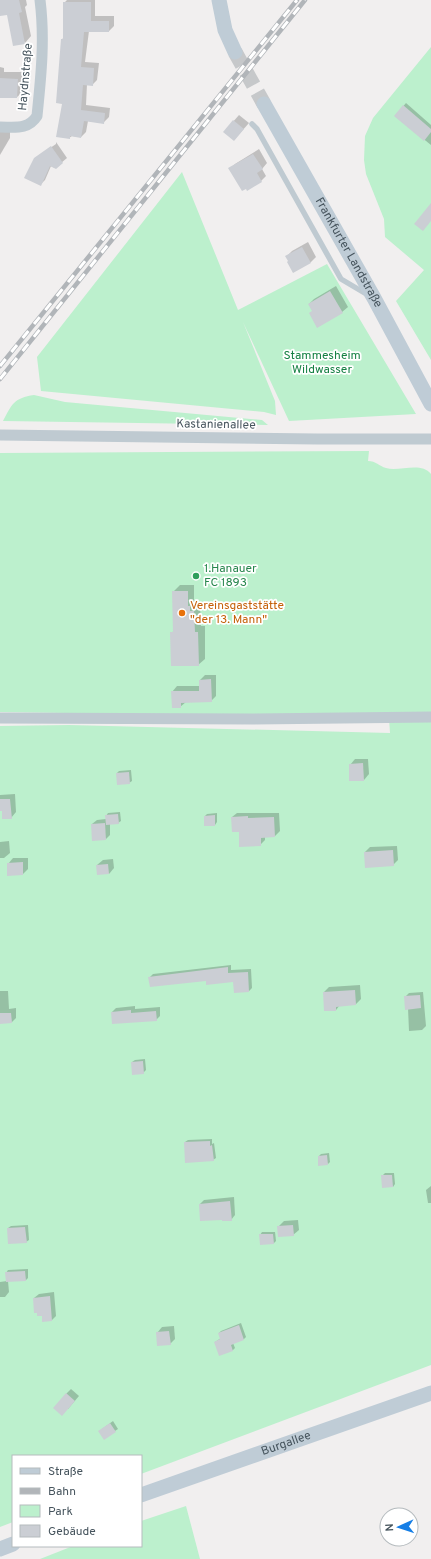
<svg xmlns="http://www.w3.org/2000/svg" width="431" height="1559" font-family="Overpass,sans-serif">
<rect width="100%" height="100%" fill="#f1efef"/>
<g fill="#bcf0cd">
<path d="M431 47V360L396 301 424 270 385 237 384 219 366 174 364 160 365 136 373 118Z"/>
<path d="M182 172 238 310 327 264 416 414 289 421 243 322 275 401 276 415 264 412 41 391 37 357Z"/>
<path d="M34 395 65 402 262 420 268 425 3 421C12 404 14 398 34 395Z"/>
<path d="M369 451 368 461C376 461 379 466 386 468 399 472 421 461 431 474V1365L141 1474V1456H13V1522L0 1527V726L69 725 390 733 389 718 0 712V453Z"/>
<path d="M186 1506 200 1559H40L73 1546H141V1521Z"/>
</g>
<g fill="#0003">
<path d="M0 0H26L27 5 25 7 31 36 25 43 8 14 0 15Z"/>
<path d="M67 0H95V16H114V26L109 31H89L85 62 99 63 97 80 92 85 87 84 86 105 110 108 109 117 103 123 88 121 86 132 81 137 72 136 69 138 63 103 62 39 64 38V3Z"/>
<path d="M0 67 4 68V72H24V91L17 97H0Z"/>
<path d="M406 103 431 125V145L395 116Z"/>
<path d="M239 115 249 123 234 140 224 132Z"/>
<path d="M0 131H10V138L0 155Z"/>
<path d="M56 142 67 158 55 168 51 166 45 180 41 184 37 157 56 144Z"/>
<path d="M259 149 267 163 262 169 266 176 261 181 230 169 235 164Z"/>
<path d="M308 242 316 257 311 262 293 272 287 256 292 251Z"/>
<path d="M336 286 348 307 342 312 318 326 313 311 309 304 314 299Z"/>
<path d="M180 585H194V600H196V605H200L201 626H205V659L198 665 171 633 174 631 173 592Z"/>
<path d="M205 675H216V696L211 701 186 702 180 707 172 692 177 686H200V680Z"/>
<path d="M355 759H368L369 774 364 780 350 765Z"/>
<path d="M131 770 132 781 129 783 117 773 119 771Z"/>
<path d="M15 794 16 812 11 818 2 810H0V795Z"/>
<path d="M120 812 121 821 118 823 110 824V835L106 839 92 824 97 820 106 819V816L108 813Z"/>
<path d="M217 813V822L215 825 205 816 207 814Z"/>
<path d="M237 813H279L280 831 275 836H265V840L260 845 240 831 232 817Z"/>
<path d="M9 841 10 853 4 858H0V842Z"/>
<path d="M397 846 398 860 393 865 365 852 370 847Z"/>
<path d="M13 858H28V869L23 874 8 864Z"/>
<path d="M113 859 114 868 109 874 97 865 103 860Z"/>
<path d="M231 965V970L251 969 252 988 249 991 234 981 149 978 153 974Z"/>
<path d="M360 985 361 999 356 1004 340 1005 336 1010H325L324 992 329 987Z"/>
<path d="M0 991H8L9 1009 16 1008V1018L12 1022 0 1023Z"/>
<path d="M423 992 426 1026 422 1030 409 1031 408 1008 405 997 409 993Z"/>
<path d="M135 1006V1009L160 1007V1016L156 1020 112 1012 116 1008Z"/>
<path d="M145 1059 146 1070 143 1073 132 1062 135 1060Z"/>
<path d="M212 1139V1144L214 1143 216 1158 213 1160 185 1142 188 1140Z"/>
<path d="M329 1153 330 1162 328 1164 319 1156 321 1154Z"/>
<path d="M385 1173H394L395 1184 393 1187 382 1176Z"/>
<path d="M431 1186V1203H428L426 1190Z"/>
<path d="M234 1197 235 1215 231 1220 200 1204 204 1200Z"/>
<path d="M298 1220 299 1230 293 1235 278 1227 284 1221Z"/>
<path d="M28 1225 29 1240 26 1242 8 1228 11 1226Z"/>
<path d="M262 1232H275L276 1241 273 1244 260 1235Z"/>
<path d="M28 1269V1278L26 1280 8 1281 9 1292 5 1297H0V1282L7 1281 6 1273 8 1270Z"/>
<path d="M54 1292 56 1316 52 1320 43 1321V1315L34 1298 39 1294Z"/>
<path d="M241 1323 246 1337 244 1339 233 1343 235 1348 233 1350 220 1355 215 1342 221 1338 219 1333 221 1331Z"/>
<path d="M174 1326 175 1339 170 1344 157 1333 162 1327Z"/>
<path d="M71 1389 79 1396 68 1409 66 1394Z"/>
<path d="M113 1421 118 1429 104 1438 102 1429Z"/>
</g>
<g fill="#cbced4">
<path d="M0 0H19L22 12 19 13 25 44 13 46 7 15 0 16Z"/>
<path d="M63 2H91V21H109V32H84L81 67 94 68 93 86 83 85 81 110 105 113 104 124 84 121 81 138 70 136V139L56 137 62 104 56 103 61 39H63Z"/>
<path d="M0 78 18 79 17 98H0Z"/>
<path d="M403 105 431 129V132L424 141 394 116Z"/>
<path d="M233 120 244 129 234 141 223 132Z"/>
<path d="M51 146 63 163 56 169 50 166 41 186 24 178 34 158Z"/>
<path d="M253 154 263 169 257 173 262 182 247 191 246 189 242 191 228 168Z"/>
<path d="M431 203V221L423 231 414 224Z"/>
<path d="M302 247 311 263 293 273 287 262 288 261 285 256Z"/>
<path d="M330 291 343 313 317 328 309 313 312 311 308 304Z"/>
<path d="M172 591H188V606H190V611H194L195 632H198L199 666H171L170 632H173Z"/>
<path d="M211 679 212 702 181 703V708H172L171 691H199V680Z"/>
<path d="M363 763 364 781H349V764Z"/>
<path d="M129 772 130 784 117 785 116 773Z"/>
<path d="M0 799H10L12 819H2V811H0Z"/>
<path d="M118 814 119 824 106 825 105 815Z"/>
<path d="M215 815V826H204V816Z"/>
<path d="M248 816V818L274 817 275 837 261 838V846L239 847V832H232L231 817Z"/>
<path d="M105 823 106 840 92 841 91 824Z"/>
<path d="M393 850 394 866 365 868 364 852Z"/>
<path d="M23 862V875L7 876V863Z"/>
<path d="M108 864 109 874 97 875 96 865Z"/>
<path d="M228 967V973L248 972 249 992 234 993 233 982 206 985V981L150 987 148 977Z"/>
<path d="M355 990 356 1005 336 1007V1011H324L323 992Z"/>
<path d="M420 995 421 1008 405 1010 404 996Z"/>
<path d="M131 1010V1013L156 1011 157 1021 112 1024 111 1012Z"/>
<path d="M0 1013H11L12 1023 0 1024Z"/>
<path d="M143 1061 144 1074 132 1075 131 1062Z"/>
<path d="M210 1141V1146L212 1145 214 1161 185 1163 184 1142Z"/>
<path d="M327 1155 328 1165 318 1166V1156Z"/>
<path d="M381 1175H392L393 1187 382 1188Z"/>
<path d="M230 1201 232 1221H222V1220L200 1221 199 1204Z"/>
<path d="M293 1225 294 1236 278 1237 277 1226Z"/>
<path d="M25 1227 27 1243 8 1244 7 1228Z"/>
<path d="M259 1234H273L274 1244 260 1245Z"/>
<path d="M25 1271 26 1281 6 1282 5 1272Z"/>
<path d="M50 1296 52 1321 42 1322V1316H37V1313H34L33 1298Z"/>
<path d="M239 1325 244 1340 231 1345 233 1351 219 1356 214 1342 220 1339 218 1333Z"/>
<path d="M169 1331 171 1345 157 1346 156 1332Z"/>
<path d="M66 1393 75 1401 62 1416 53 1408Z"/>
<path d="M110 1423 116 1432 104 1440 98 1431Z"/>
</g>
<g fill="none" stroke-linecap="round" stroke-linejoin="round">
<path stroke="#c6c8ca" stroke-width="15" stroke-dasharray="15 8" stroke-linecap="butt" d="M235 52 264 104"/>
<path stroke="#bfcad1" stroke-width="5.5" d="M252 124 257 129 341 279 368 295"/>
<g stroke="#bfcad1" stroke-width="11">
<path d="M0 127C15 127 28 130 37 116 41 77 45 39 40 0"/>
<path d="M0 435 317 439H431"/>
<path d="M0 718 252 719 431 717"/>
</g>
<g stroke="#bfccd6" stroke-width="15">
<path d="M219 0 225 30 235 52"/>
<path id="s1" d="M264 104 374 298 431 404"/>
<path id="s2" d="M141 1495 431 1393"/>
<path d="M0 1549 13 1544"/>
</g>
<defs>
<g id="rail">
<path d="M0 366 297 0"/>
<path d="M0 379 305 0"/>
</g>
</defs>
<use href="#rail" stroke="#b1b5b9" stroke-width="4.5"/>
<use href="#rail" stroke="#fff" stroke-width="3" stroke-dasharray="9" stroke-linecap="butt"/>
</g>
<circle fill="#2e9e5b" stroke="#fff" stroke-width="1.5" cx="196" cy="576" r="4"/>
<circle fill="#e8710a" stroke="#fff" stroke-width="1.5" cx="182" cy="613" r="4"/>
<g text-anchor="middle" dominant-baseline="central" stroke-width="3.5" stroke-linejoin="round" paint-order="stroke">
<g font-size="12" fill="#46545d" stroke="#fff">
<text transform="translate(26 77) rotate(-85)">Haydnstraße</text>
<text stroke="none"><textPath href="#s1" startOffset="171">Frankfurter Landstraße</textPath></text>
<text transform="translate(216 425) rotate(1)">Kastanienallee</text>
<text stroke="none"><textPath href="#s2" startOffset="154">Burgallee</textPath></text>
</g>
<g font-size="12" fill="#158043" stroke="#fff">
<text x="322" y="356">Stammesheim<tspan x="322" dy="14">Wildwasser</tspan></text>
</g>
<g font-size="12" fill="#27864d" stroke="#fff" text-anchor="start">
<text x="204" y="569">1.Hanauer<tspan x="204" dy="14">FC 1893</tspan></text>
</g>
<g font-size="12" fill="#c56008" stroke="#fff" text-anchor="start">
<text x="190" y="606">Vereinsgaststätte<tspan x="190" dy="14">"der 13. Mann"</tspan></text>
</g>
</g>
<rect x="12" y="1455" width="130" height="92" fill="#ffffff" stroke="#b5bbbe"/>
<rect x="20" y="1468" width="20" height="6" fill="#bfccd6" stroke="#b5bbbe"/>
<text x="48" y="1475" font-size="12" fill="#46545d">Straße</text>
<rect x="20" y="1488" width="20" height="6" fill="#b1b5b9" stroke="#b5bbbe"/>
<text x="48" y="1495" font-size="12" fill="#46545d">Bahn</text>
<rect x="20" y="1505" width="20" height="12" fill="#bcf0cd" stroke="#b5bbbe"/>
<text x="48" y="1515" font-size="12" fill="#46545d">Park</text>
<rect x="20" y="1525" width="20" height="12" fill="#cbced4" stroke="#b5bbbe"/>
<text x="48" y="1535" font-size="12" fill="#46545d">Gebäude</text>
<g transform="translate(399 1527) rotate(267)"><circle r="19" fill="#ffffff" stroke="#b5bbbe"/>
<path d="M0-3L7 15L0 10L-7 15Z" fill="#157ee5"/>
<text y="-6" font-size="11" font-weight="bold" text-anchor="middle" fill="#46545d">N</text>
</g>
</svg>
